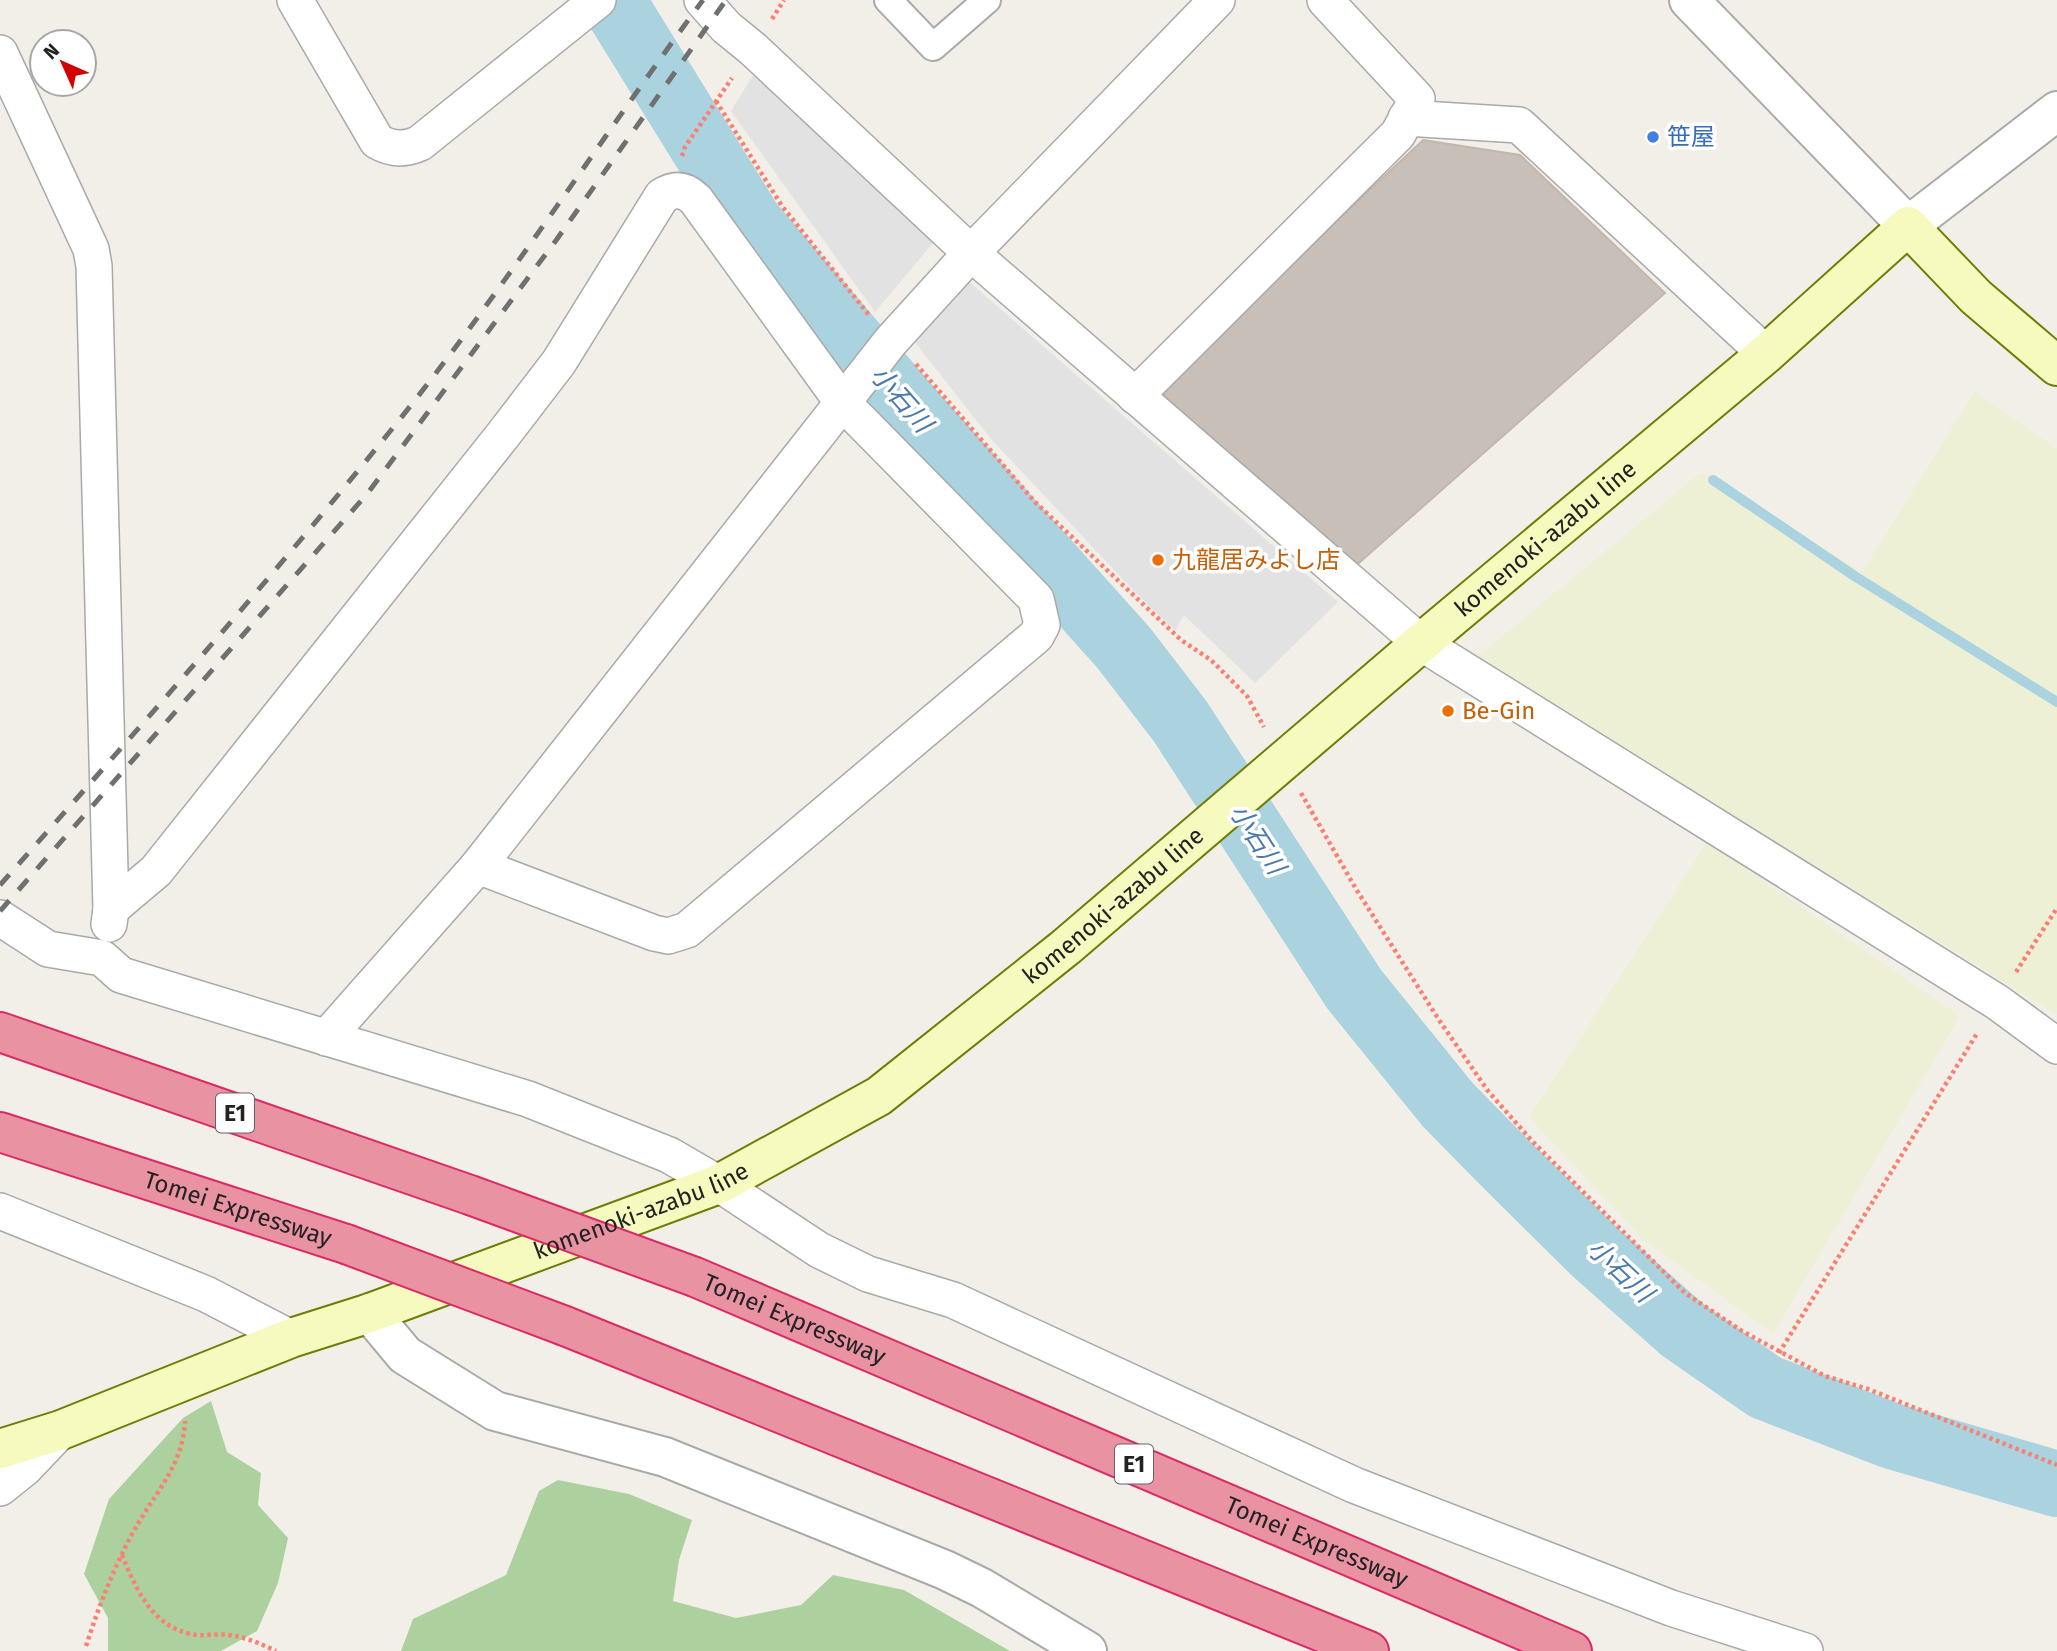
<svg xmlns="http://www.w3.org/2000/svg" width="2057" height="1651" font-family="'Fira Sans','Noto Sans JP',sans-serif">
<rect width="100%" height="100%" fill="#f2efe9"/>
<g fill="#eef0d5">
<path d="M1975 391 2057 449V1015L1716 804 1489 672 1478 656 1701 472 1862 572Z"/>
<path d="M1707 842 1960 1016 1773 1334 1642 1239 1529 1117Z"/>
</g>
<g fill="#add19e">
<path d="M211 1401 227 1452 261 1473 258 1505 288 1538 278 1583 257 1631 221 1651H108V1618L84 1574 109 1499 183 1418Z"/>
<path d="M558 1480 629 1494 692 1520 679 1560 673 1601 736 1618 801 1605 833 1575 904 1590 1010 1651H401L413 1619 506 1575 539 1491Z"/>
</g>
<g fill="#e2e2e2">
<path d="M755 72 933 243 875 312 731 111Z"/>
<path d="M966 279 1338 602 1255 683 1184 615 1175 631 1136 593 991 439 914 341Z"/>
</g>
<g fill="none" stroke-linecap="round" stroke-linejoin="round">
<path stroke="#aad3df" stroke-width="10" d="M1713 480 1856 577 2057 702"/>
<path stroke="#aad3df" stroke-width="66" d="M612 0 750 223 911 411 1123 647 1180 721 1354 989 1448 1105 1500 1158 1594 1251 1683 1330 1765 1387 1892 1436 2057 1484"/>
</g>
<path fill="#c7bfb8" stroke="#c4b6ab" stroke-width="2" d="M1423 140 1520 155 1665 293 1351 570 1149 396Z"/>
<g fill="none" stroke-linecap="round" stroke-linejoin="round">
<defs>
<path id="pedestrian" d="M888 0 933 47 987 0"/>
<g id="minor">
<path d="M295 0 377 141C392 150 405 150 420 143L598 0"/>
<path d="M702 0 726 27 753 49 971 253 1421 643 1997 1002 2057 1046"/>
<path d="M0 53 91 249 94 266 111 909 109 924"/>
<path d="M1406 118 1519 125 1766 354"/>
<path d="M1135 396 1398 134 1417 99 1325 0"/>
<path d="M111 909 156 871 503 435 559 362 662 196C675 188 685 189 696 200L843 403 1036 599 1042 625 1036 636 687 930 668 936 654 933 478 866"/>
<path d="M0 918 48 949 102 958 121 975 528 1099 669 1155 719 1184 819 1250 868 1274 953 1300 1354 1485 1671 1608 1805 1651"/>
<path d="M326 1038 478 866 891 341 971 253 1217 0"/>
<path d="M0 1211 206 1294 291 1338"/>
<path d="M0 1488 25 1468 61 1430"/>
</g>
<g id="tertiary">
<path d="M1689 0 1908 226 2057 111"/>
<path d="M370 1313 405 1355 495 1411 665 1457 945 1570 982 1588 1087 1651"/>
</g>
<g id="secondary">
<path id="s1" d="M0 1449 61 1430 291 1338 370 1313 719 1184 879 1096 1066 947 1421 643 1766 354 1908 226 1976 297 2057 366"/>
</g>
<g id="motorway">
<path d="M0 1032 470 1195"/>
<path id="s2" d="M0 1132 346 1244"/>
<path id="s3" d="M695 1277 1572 1651"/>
<path d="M565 1326 1369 1651"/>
</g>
</defs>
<use href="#pedestrian" stroke="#a9a9a9" stroke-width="30"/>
<use href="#minor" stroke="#a9a9a9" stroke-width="38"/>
<use href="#tertiary" stroke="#a9a9a9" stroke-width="42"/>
<use href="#secondary" stroke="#707d05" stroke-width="42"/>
<use href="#motorway" stroke="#dc2a67" stroke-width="42"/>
<g stroke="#fa8072" stroke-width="4.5" stroke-dasharray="3.5 3.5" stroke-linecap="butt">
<path d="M772 19 784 0"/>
<path d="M716 101 782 206 869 315"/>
<path d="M682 156 685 147 732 78"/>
<path d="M916 364 1035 502 1181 640 1211 660 1247 696 1264 727"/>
<path d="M1301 793 1356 889 1439 1020 1488 1091 1532 1141 1685 1293 1742 1331 1825 1376 1868 1389 2057 1465"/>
<path d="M2016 972 2057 908"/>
<path d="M1779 1353 1978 1032"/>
<path d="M122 1555C136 1589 152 1626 191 1634 203 1637 217 1633 229 1635 246 1637 261 1644 276 1651"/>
<path d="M86 1646C100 1603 116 1561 139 1522 159 1488 183 1463 185 1421"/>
</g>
<use href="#pedestrian" stroke="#fff" stroke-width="26"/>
<use href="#minor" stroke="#fff" stroke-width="35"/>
<use href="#tertiary" stroke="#fff" stroke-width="38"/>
<use href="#secondary" stroke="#f7fabf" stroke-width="38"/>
<use href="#motorway" stroke="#e892a2" stroke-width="38"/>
<g stroke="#707070" stroke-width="5" stroke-dasharray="14 14" stroke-linecap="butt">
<path d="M0 885C136 732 272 578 400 419 508 284 601 138 703 0"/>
<path d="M0 911 367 494 557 239 726 0"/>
</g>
<defs>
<g id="motorway-bridge">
<path d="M470 1195 695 1277"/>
<path d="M346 1244 565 1326"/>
</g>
</defs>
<use href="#motorway-bridge" stroke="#dc2a67" stroke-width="42" stroke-linecap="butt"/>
<use href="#motorway-bridge" stroke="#e892a2" stroke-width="38"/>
</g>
<circle fill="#3f7fe0" stroke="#fff" stroke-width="2.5" cx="1653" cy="137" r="7"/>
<g fill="#e8710a" stroke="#fff" stroke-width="2.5">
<circle cx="1158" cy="560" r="7"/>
<circle cx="1448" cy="711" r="7"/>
</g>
<g text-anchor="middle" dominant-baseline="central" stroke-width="7" stroke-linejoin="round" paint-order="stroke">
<g fill="#fff" stroke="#646464" stroke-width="2">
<rect x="216" y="1093.5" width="38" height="39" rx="5"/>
<rect x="1115" y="1444.5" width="38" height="39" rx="5"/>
</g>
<g font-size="23" font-weight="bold" fill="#222">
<text x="235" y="1113">E1</text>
<text x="1134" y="1464">E1</text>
</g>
<g font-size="24" fill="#366cbe" stroke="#fff" text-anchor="start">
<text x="1667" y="137">笹屋</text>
</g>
<g font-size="24" fill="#222" stroke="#fff">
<text stroke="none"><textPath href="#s1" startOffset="1818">komenoki-azabu line</textPath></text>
<text stroke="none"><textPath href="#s1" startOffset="1251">komenoki-azabu line</textPath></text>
<text stroke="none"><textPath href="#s2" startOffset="250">Tomei Expressway</textPath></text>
<text stroke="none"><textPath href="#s1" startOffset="684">komenoki-azabu line</textPath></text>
<text stroke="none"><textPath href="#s3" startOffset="108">Tomei Expressway</textPath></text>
<text stroke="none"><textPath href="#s3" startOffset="676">Tomei Expressway</textPath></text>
</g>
<g font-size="24" fill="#c56008" stroke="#fff" text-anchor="start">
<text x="1172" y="560">九龍居みよし店</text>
<text x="1462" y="711">Be-Gin</text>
</g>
<g font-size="26" font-style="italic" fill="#4a7aab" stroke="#fff">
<text transform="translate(901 399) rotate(49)">小石川</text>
<text transform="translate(1257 839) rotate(57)">小石川</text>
<text transform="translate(1620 1271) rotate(43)">小石川</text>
</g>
</g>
<g transform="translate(63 63) rotate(315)"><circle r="33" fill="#ffffff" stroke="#a7a7a7" stroke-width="2"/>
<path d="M0-5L12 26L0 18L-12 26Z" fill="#d40000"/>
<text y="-10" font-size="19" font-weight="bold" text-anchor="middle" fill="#222222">N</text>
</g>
</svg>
